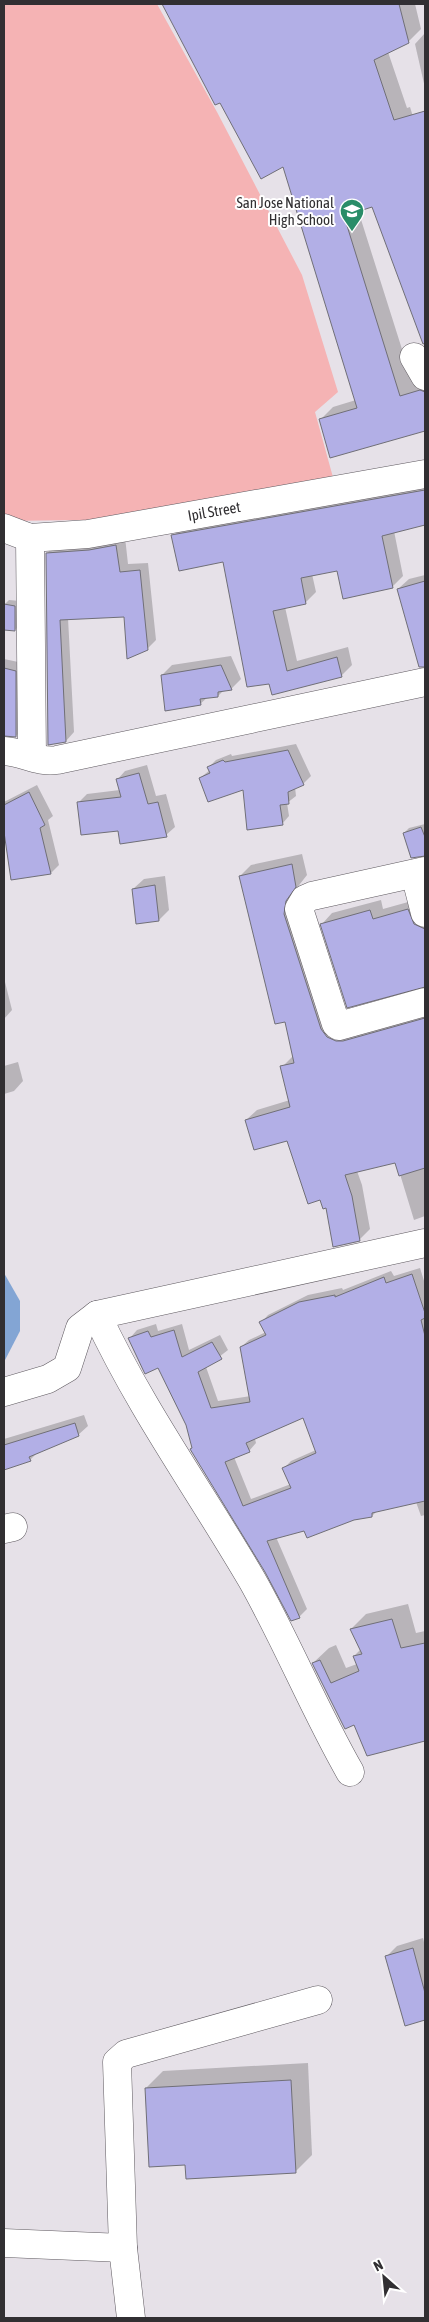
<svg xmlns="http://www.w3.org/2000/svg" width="429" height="2322" font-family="'Asap Condensed',sans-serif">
<rect width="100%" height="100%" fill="#e6e1e8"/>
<path fill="#f5b3b4" d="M4 4H157L217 112 302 275 338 392 315 412 334 481 156 519 4 521Z"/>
<path fill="#83a5d4" d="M4 1273 20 1301V1331L4 1362Z"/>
<g fill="#0003" fill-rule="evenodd">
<path d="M163 4H306L336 58 321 4H415L421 29 408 42 388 52 407 108 410 107 425 155V345L373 205 358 210 413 384 425 380V429L331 456 320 420 333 407 356 400 284 166 221 101 216 104Z"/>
<path d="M425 33V88L415 44Z"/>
<path d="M425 482V524L394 531 403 576 392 587 338 569 312 574 316 592 305 603 285 607 297 661 348 647 352 665 342 675 273 693 224 560 173 536 184 525Z"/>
<path d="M125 537 128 564 148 563 156 640 147 649 125 616 68 618 74 732 66 741 47 553 56 545Z"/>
<path d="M425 575V657L418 660 398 589 409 579Z"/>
<path d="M9 600 20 601V625L15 630 4 629V605Z"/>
<path d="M231 656 241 679 231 689 224 690 218 696 208 697 200 704 162 675 172 665Z"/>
<path d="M4 659 23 663 24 728 16 736 4 735Z"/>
<path d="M296 744 311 776 303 784 295 787 296 796 287 803 289 816 282 824 244 788 200 778 210 770 209 767 216 760 231 754 232 756Z"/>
<path d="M147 765 156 796 166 794 175 827 166 835 78 803 87 794 120 790 117 780 125 771Z"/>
<path d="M37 785 53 816 48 820 59 865 51 873 7 835 4 829V802Z"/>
<path d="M425 824V852L412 856 404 833 409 828Z"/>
<path d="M302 854 307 875 296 889 294 902 332 1018 425 1011V1066L415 1068 425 1099V1216L414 1220 396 1161 357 1171 362 1185 370 1229 359 1240 321 1199 288 1140 246 1120 257 1110 290 1100 282 1067 293 1056 285 1020 240 876 251 865Z"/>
<path d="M165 876 169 910 159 920 137 923 133 889 144 879Z"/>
<path d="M419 899 425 914V986H421L322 924 332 913 381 900 383 909Z"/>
<path d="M4 978 12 1010 4 1019Z"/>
<path d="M18 1062 23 1081 14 1091 4 1094V1066Z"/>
<path d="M420 1268 425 1284V1515L421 1516 416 1502 378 1510 372 1516 276 1537 307 1609 299 1617 266 1571 194 1447 187 1425 158 1366 130 1338 137 1330 156 1324 158 1331 182 1324 189 1350 220 1335 228 1350 206 1367 218 1401 251 1396 241 1347 249 1340 266 1332 261 1323 268 1315 308 1295 342 1288 343 1290 391 1271 394 1276ZM303 1417 316 1450 291 1461 284 1468 291 1484 251 1499 234 1457 249 1451 256 1443 255 1439Z"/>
<path d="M84 1415 88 1426 78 1435 38 1452 30 1460 4 1469V1439Z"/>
<path d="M408 1604 416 1633 425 1631V1739L367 1754 355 1724 313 1663 329 1648 336 1645 346 1668 357 1664 354 1656 361 1649 351 1629 366 1614Z"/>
<path d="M423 1938 425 1946V2019L405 2024 387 1956 397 1946Z"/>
<path d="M308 2063 312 2155 295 2172 186 2164 146 2088 163 2071Z"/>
</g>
<g fill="#b2afe6" stroke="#706f77" fill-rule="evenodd">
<path d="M162 4H399L409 43 374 60 394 120 425 111V343L423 344 372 207 344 216 400 396 420 390 425 392V431L330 458 319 419 357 408 283 167 261 179 220 103 215 105Z"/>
<path d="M425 490V525L382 536 393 588 343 599 337 571 301 578 306 604 273 611 287 671 337 657 342 677 272 695 269 684 247 687 223 562 179 571 171 535Z"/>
<path d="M116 545 120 572 140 570 148 650 127 659 124 617 60 620 66 742 48 745 46 553 89 550Z"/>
<path d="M425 581V667H419L397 589Z"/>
<path d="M4 604 15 606V631L4 630Z"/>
<path d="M221 665 232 690 218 692V697L200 699 201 705 165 711 161 675Z"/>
<path d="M4 668 16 671V737L4 736Z"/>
<path d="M288 750 304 785 288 792 289 804 280 805 283 825 247 830 243 790 208 802 199 778 210 773 207 767 223 760 225 762Z"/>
<path d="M139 773 148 804 158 802 167 837 120 844 118 831 81 835 77 802 121 797 116 779Z"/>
<path d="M29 792 45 825 40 828 51 874 11 880 4 832V805Z"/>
<path d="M421 827 425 837V856L411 858 403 833Z"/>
<path d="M292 864 296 887 286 901 284 914 321 1029 327 1037 336 1041H343L425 1018V1168L399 1176 395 1163 345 1175 352 1196 360 1241 333 1247 326 1208 323 1209 320 1200 308 1204 287 1141 254 1150 245 1120 290 1107 280 1066 294 1063 285 1022 275 1024 239 876Z"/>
<path d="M155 885 159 921 136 924 132 889Z"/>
<path d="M408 909 414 924 425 929V987L347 1008 320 924 370 910 373 919Z"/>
<path d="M412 1274 425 1313V1318L421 1320 425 1336V1501L372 1513V1517L354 1520 307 1538 304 1531 267 1541 300 1618 291 1621 265 1572 190 1449 192 1448 186 1425 158 1368 145 1374 128 1338 148 1331 151 1337 174 1330 182 1357 212 1342 222 1359 198 1372 211 1408 250 1402 240 1347 266 1335 259 1322 299 1302 335 1295V1297L384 1277 386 1283ZM303 1418 316 1453 282 1468 291 1488 243 1506 225 1462 250 1452 246 1443Z"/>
<path d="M75 1423 79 1436 29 1457 31 1461 4 1470V1445Z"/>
<path d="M392 1619 401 1648 425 1643V1741L367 1756 354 1725 345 1729 312 1663 320 1660 331 1683 359 1671 353 1656 362 1654 350 1629Z"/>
<path d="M413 1948 425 1993V2020L405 2026 385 1956Z"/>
<path d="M291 2080 296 2173 186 2179 185 2165 149 2167 145 2088Z"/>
</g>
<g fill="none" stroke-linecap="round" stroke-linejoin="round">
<defs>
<g id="minor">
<path d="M414 357 425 376"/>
<path d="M4 528 30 538 88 534 425 474"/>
<path d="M30 538 32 756"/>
<path d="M4 751C23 752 38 763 57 760L425 682"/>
<path d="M425 871 312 896 305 899 299 909 336 1024 339 1026 425 1002"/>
<path d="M415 874 425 913"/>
<path d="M97 1315C140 1408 200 1491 252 1580 287 1642 314 1709 350 1772"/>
<path d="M4 1392 48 1379 67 1368 80 1328 97 1315 425 1243"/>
<path d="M4 1529 13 1527"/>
<path d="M4 2243 123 2248 131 2318"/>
<path d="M123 2248 117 2062 126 2054 318 2000"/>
</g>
</defs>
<use href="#minor" stroke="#5f5a60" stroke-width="29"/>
<use href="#minor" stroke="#fff" stroke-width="28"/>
</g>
<defs>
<symbol id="school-pin" viewBox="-11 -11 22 30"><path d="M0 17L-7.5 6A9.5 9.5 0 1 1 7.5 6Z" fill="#298d68" stroke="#fff"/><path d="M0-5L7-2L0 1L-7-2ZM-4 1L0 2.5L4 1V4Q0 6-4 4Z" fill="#fff"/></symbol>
</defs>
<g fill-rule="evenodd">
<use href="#school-pin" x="338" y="197" width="28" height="38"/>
</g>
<g text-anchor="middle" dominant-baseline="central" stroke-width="4" stroke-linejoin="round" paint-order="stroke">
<g font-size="15" fill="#312f32" stroke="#fff" text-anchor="end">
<text x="334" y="202">San Jose National<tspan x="334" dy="17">High School</tspan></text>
</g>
<g font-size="15" fill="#312f32" stroke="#fff">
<text transform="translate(214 511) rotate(-10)">Ipil Street</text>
</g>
</g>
<rect width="429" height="2322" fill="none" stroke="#312f32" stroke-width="10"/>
<g transform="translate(384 2277) rotate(333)" stroke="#ffffff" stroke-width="4" paint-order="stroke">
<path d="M0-4L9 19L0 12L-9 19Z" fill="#312f32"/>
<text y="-8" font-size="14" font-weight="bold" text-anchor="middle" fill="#312f32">N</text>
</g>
</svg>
